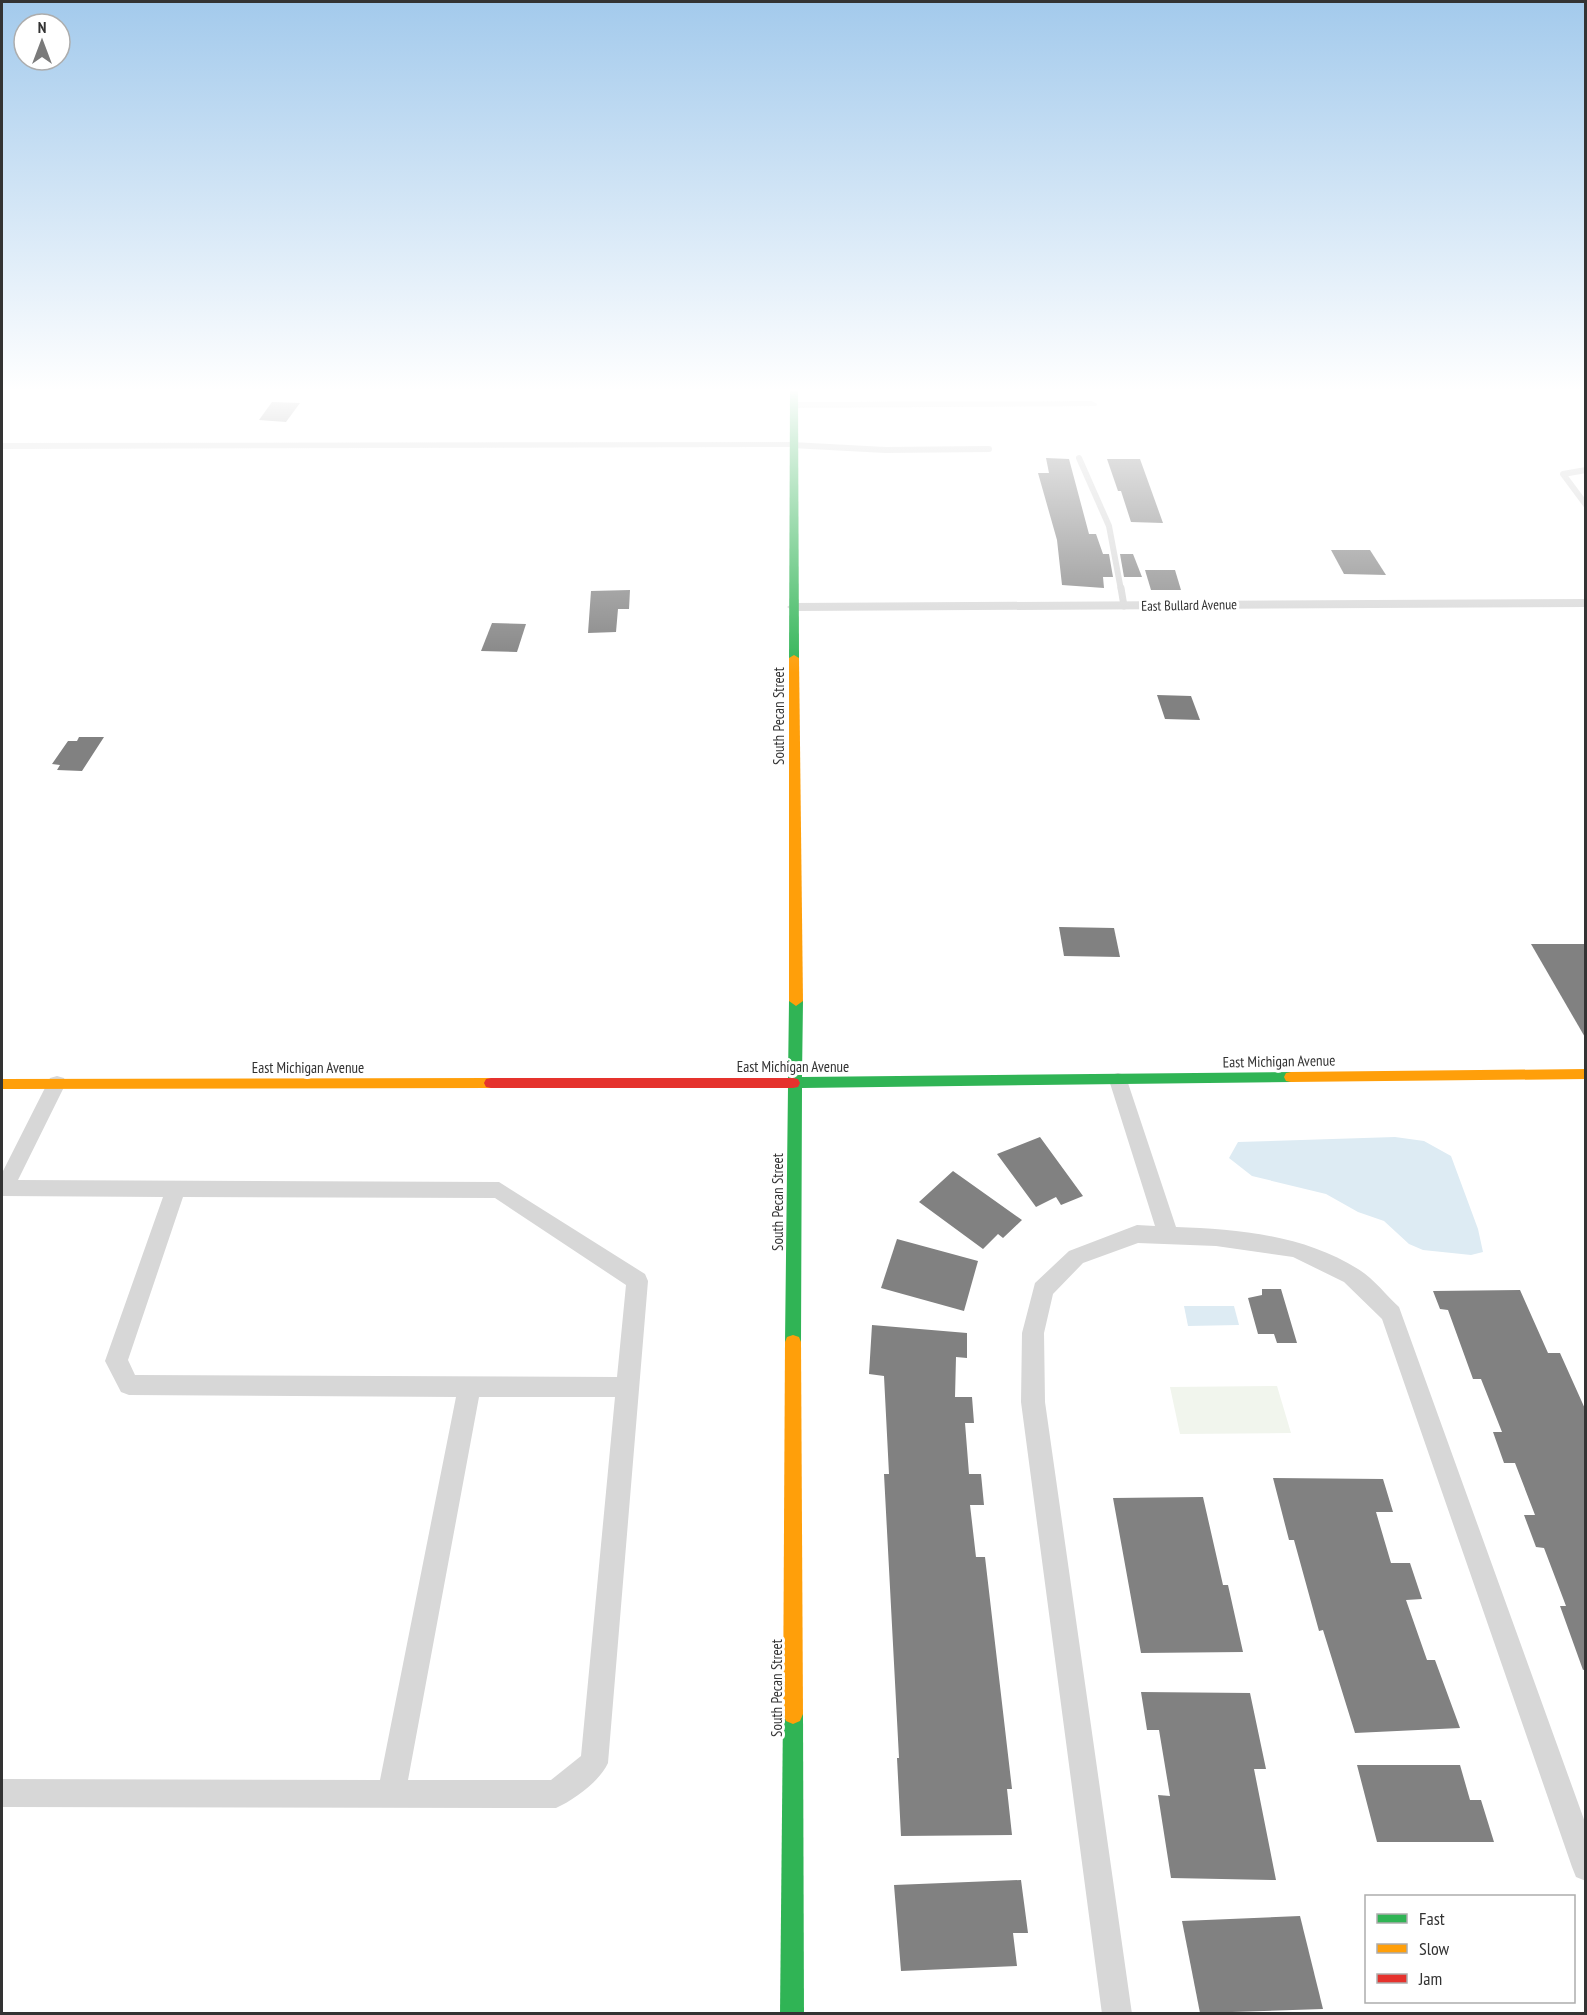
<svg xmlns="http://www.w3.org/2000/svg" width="1587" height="2015" font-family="'PT Sans Narrow',sans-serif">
<rect width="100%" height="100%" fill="#fff"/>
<path fill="#f1f5ed" d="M1277 1386 1291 1433 1180 1434 1170 1387Z"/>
<g fill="#ddebf3">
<path d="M1395 1137 1424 1141 1451 1156 1478 1229 1483 1252 1471 1255 1423 1250 1409 1244 1384 1221 1358 1212 1326 1194 1252 1176 1229 1158 1238 1142Z"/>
<path d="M1184 1306H1234L1239 1325 1188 1326Z"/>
</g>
<g fill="#818181">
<path d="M272 402 300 403 286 422 259 420Z"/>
<path d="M1046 458 1069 459 1089 534H1096L1103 554H1109L1113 577H1103L1104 588 1062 585 1057 540 1038 473H1049Z"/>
<path d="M1107 459H1140L1163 523 1131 522 1121 491H1118Z"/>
<path d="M1331 550H1370L1386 575 1344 574Z"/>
<path d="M1120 554H1133L1142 577H1124Z"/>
<path d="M1145 570H1175L1181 590H1151Z"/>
<path d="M630 590 629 609H618L616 632 588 633 591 591Z"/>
<path d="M492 623 526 624 517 652 481 651Z"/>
<path d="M1157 695 1191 696 1200 720 1165 719Z"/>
<path d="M79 737H104L82 771 57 770 60 765 52 764 68 741H77Z"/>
<path d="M1059 927 1114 928 1120 957 1064 956Z"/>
<path d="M1531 944H1586V1039Z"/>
<path d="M1040 1137 1083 1196 1061 1205 1056 1197 1036 1207 997 1154Z"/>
<path d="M953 1171 1022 1220 1003 1238 998 1234 983 1249 919 1202Z"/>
<path d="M897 1239 978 1261 964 1311 881 1288Z"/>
<path d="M1262 1289H1281L1297 1343H1277L1274 1334H1258L1248 1298 1262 1295Z"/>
<path d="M1520 1290 1548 1353H1560L1586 1411V1669L1583 1670 1560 1606H1566L1544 1548 1536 1547 1524 1515H1535L1515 1463H1504L1493 1432H1502L1481 1379H1473L1448 1310 1440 1309 1433 1291Z"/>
<path d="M872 1325 967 1333V1358L956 1357 955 1397H972L974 1423H965L969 1474H981L984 1505H970L976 1557H985L1012 1789H1007L1012 1835 901 1836 897 1758H899L884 1474H889L884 1376 869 1374Z"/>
<path d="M1273 1478 1383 1479 1393 1512H1376L1391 1563H1410L1422 1599 1406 1600 1427 1660H1435L1460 1728 1355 1733 1323 1630 1319 1631 1294 1540H1289Z"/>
<path d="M1203 1497 1223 1585H1228L1243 1652 1141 1653 1113 1498Z"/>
<path d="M1141 1692 1250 1693 1266 1769H1254L1276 1880 1171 1878 1158 1795 1170 1796 1159 1730H1147Z"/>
<path d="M1357 1765H1460L1470 1800H1481L1494 1842H1377Z"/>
<path d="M1021 1880 1028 1933H1013L1017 1966 901 1971 894 1885Z"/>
<path d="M1300 1916 1323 2009 1200 2013 1182 1921Z"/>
</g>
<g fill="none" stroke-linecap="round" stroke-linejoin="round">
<g stroke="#d7d7d7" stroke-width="6">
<path d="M792 445 885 450 989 449"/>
<path d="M1079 458 1109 526 1121 590"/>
<path d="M1586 470 1563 474 1586 505"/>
</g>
<path stroke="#d7d7d7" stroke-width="7" d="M1121 588 1124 606"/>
<g fill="#d7d7d7" fill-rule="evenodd">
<path d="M1092 401 1097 404 1096 406 794 408 789 405 794 402Z"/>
<path d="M792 442 797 445 796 447 2 449V443Z"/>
<path d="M1586 599V607L793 611 787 607 793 603Z"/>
<path d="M1118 1073 1125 1075 1127 1080 1176 1227C1238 1229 1304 1235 1358 1269 1373 1278 1386 1295 1399 1307L1586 1825V1881L1576 1877 1572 1867 1382 1319 1344 1282 1293 1257 1216 1246 1138 1243 1083 1263 1053 1294 1044 1333 1045 1402 1132 2014H1102L1021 1402 1022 1333 1035 1283 1069 1251 1137 1225 1155 1226 1109 1080 1111 1075Z"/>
<path d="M57 1076 64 1078 66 1083 18 1180 499 1182 645 1274 648 1281 608 1763C600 1781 574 1800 556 1808L2 1807V1779L380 1780 456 1397 129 1395 121 1392 105 1361 163 1197 2 1196V1173L50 1078ZM183 1197 495 1198 626 1285 617 1377 135 1375 128 1360ZM479 1397H615L581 1756 551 1780H408Z"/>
</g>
<g fill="#30b455" fill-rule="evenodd">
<path d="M790 391H798L799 658 794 661 789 658Z"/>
<path d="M796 996 803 1001 802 1077 1291 1072 1296 1073 1298 1077 1296 1081 1291 1082 802 1088 801 1342 799 1347 793 1349 787 1347 785 1342 788 1087 786 1083 788 1079 789 1001Z"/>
<path d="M793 1704 800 1707 803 1714 804 2014H780L783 1714 786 1707Z"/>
</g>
<g fill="#ff9f0a" fill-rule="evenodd">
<path d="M794 655 799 658 803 1001 796 1006 789 1001V658Z"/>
<path d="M1586 1069V1079L1291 1082 1286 1081 1284 1077 1286 1073 1291 1072Z"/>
<path d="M491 1078 496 1079 498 1083 496 1087 491 1088 2 1089V1079Z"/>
<path d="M793 1335 799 1337 801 1342 803 1714 800 1721 793 1724 786 1721 783 1714 785 1342 787 1337Z"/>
</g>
<path fill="#e5322d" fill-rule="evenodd" d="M491 1078H793L798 1079 800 1083 798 1087 793 1088H491L486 1087 484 1083 486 1079Z"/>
</g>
<linearGradient id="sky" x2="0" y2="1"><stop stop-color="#a3caec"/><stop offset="0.58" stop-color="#fff"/><stop offset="1" stop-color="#fff" stop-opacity="0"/></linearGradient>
<rect width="1587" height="673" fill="url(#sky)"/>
<g text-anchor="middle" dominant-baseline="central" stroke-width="6" stroke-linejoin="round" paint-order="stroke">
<g font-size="14" fill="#333" stroke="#fff">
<text transform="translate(1189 605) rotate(-1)">East Bullard Avenue</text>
</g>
<g font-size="15" fill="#333" stroke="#fff">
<text transform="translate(778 716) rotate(-90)">South Pecan Street</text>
<text transform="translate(1279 1061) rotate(-1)">East Michigan Avenue</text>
<text x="793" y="1066">East Michigan Avenue</text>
<text x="308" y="1067">East Michigan Avenue</text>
<text transform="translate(777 1202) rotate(-90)">South Pecan Street</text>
<text transform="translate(776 1688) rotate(-90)">South Pecan Street</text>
</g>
</g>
<rect width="1587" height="2015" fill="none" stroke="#333333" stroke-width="6"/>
<rect x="1365" y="1895" width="210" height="108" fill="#ffffff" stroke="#adadad" stroke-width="1.5"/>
<rect x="1377" y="1914" width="30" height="9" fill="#30b455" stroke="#adadad" stroke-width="1.5"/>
<text x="1419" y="1925" font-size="18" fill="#333333">Fast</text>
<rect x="1377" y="1944" width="30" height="9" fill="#ff9f0a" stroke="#adadad" stroke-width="1.5"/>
<text x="1419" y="1955" font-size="18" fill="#333333">Slow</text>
<rect x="1377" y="1974" width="30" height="9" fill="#e5322d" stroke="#adadad" stroke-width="1.5"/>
<text x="1419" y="1985" font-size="18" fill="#333333">Jam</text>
<g transform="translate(42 42)"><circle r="28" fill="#ffffff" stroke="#adadad" stroke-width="1.5"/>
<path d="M0-4.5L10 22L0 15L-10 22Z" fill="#7a7a7a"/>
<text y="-9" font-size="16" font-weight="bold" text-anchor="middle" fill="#333333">N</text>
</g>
</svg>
